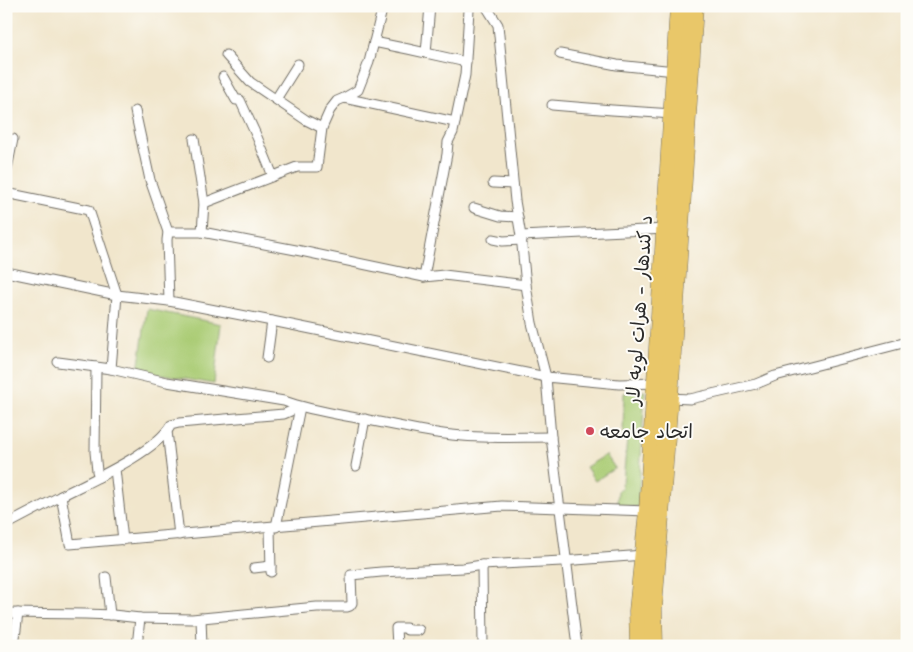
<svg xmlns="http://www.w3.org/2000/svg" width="913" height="652" font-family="'Shantell Sans','Playpen Sans Arabic',sans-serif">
<rect width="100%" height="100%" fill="#fdfcf7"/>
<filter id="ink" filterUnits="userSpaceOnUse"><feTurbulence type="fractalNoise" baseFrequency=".02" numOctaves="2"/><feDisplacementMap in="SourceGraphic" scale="10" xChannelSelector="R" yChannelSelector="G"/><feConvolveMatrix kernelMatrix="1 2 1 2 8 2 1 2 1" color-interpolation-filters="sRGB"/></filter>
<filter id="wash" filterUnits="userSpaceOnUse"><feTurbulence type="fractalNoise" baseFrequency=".0096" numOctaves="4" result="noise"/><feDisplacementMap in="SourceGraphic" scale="20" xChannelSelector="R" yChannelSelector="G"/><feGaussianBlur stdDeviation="1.12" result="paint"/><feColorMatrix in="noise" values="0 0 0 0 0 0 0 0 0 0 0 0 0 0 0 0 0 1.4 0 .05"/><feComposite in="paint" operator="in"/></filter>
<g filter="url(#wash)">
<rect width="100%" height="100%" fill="#f1e6cc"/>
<g fill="#aacc75" stroke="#6a7c50">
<path d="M147 309 221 324 214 384 138 371Z"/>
<path d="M645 391 638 507 617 506 618 490 622 488 621 483 623 482 627 439 623 436 624 393Z"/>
<path d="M606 455 615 468 595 481 586 467Z"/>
</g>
</g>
<g filter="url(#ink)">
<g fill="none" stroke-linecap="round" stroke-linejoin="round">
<defs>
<g id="street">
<path d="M486 6 498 25 515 201 521 236 526 285 532 323 546 377 551 437 577 646"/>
<path d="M374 42 408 49 466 62"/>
<path d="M426 53 430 6"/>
<path d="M560 54 617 65 675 71"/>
<path d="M226 55 250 82 306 120 322 128"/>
<path d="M223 77 236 100H240L257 137 273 176"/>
<path d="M344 98 455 122"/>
<path d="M276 99 298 64"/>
<path d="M552 105 612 110 673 114"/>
<path d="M135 111 150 180 168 232 167 240 169 301"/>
<path d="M194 139 204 203 202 232"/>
<path d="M6 174 13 139"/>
<path d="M493 183 513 184"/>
<path d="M6 193 89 210 117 295 111 369"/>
<path d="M204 203 297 167H317L322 128 330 110 337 101 344 98 358 90 369 62 383 6"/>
<path d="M474 208 500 216 518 217"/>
<path d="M168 232H202L301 251 424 277 444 275 526 285"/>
<path d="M521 236 666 229"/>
<path d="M493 239 503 241 522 240"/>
<path d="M6 272 117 295 169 301 272 321 546 377 619 384 659 383"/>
<path d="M424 277 447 154 448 142 453 132 465 75 469 10 470 6"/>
<path d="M267 358 272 321"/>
<path d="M58 362 111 369 167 382 284 401C309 410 336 414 362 419 392 424 421 432 452 435 484 439 518 437 551 437"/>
<path d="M96 367 95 452 97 471 99 477"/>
<path d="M669 398 690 399 756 384 775 376 907 342"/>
<path d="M167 431 179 535"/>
<path d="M356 466 365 419"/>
<path d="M115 469 123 540"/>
<path d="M61 496C90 481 156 452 171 425L179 423 284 414 300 407"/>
<path d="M6 525 61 496 70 544 502 506 648 511"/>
<path d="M270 527 271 572"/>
<path d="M276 527 300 407"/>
<path d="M482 565 483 646"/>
<path d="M254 568 271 566"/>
<path d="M106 577 110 615"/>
<path d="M6 613 85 614 113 615 140 618 192 619 317 607H347L350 606 352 603 351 575 381 572 463 568 482 565 562 561 644 555"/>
<path d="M201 618 202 646"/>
<path d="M14 646 18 613"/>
<path d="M137 646 140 618"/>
<path d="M397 646 396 628H406L407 630H419"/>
</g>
<g id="highway">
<path d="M639 646 638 611 648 511 679 6"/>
<path d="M654 646 653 609 670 383 694 6"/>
</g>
</defs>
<use href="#street" stroke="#706c63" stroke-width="11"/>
<use href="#highway" stroke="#706c63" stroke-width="19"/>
<use href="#street" stroke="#fff" stroke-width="9"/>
<use href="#highway" stroke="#e9c769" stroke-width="18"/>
</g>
</g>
<circle fill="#d1495b" stroke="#fdfcf7" stroke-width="2" cx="590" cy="431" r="5"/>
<g text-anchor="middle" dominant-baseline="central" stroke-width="4" stroke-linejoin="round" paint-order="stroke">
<g font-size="19" fill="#2b2b2b" stroke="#fdfcf7">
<text transform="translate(639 310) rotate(-86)">د کندهار - هرات لويه لار</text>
</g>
<g font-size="19" fill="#2b2b2b" stroke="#fdfcf7" text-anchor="start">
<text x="600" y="431">اتحاد جامعه</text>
</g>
</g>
<rect width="913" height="652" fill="none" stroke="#fdfcf7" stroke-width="25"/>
</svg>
